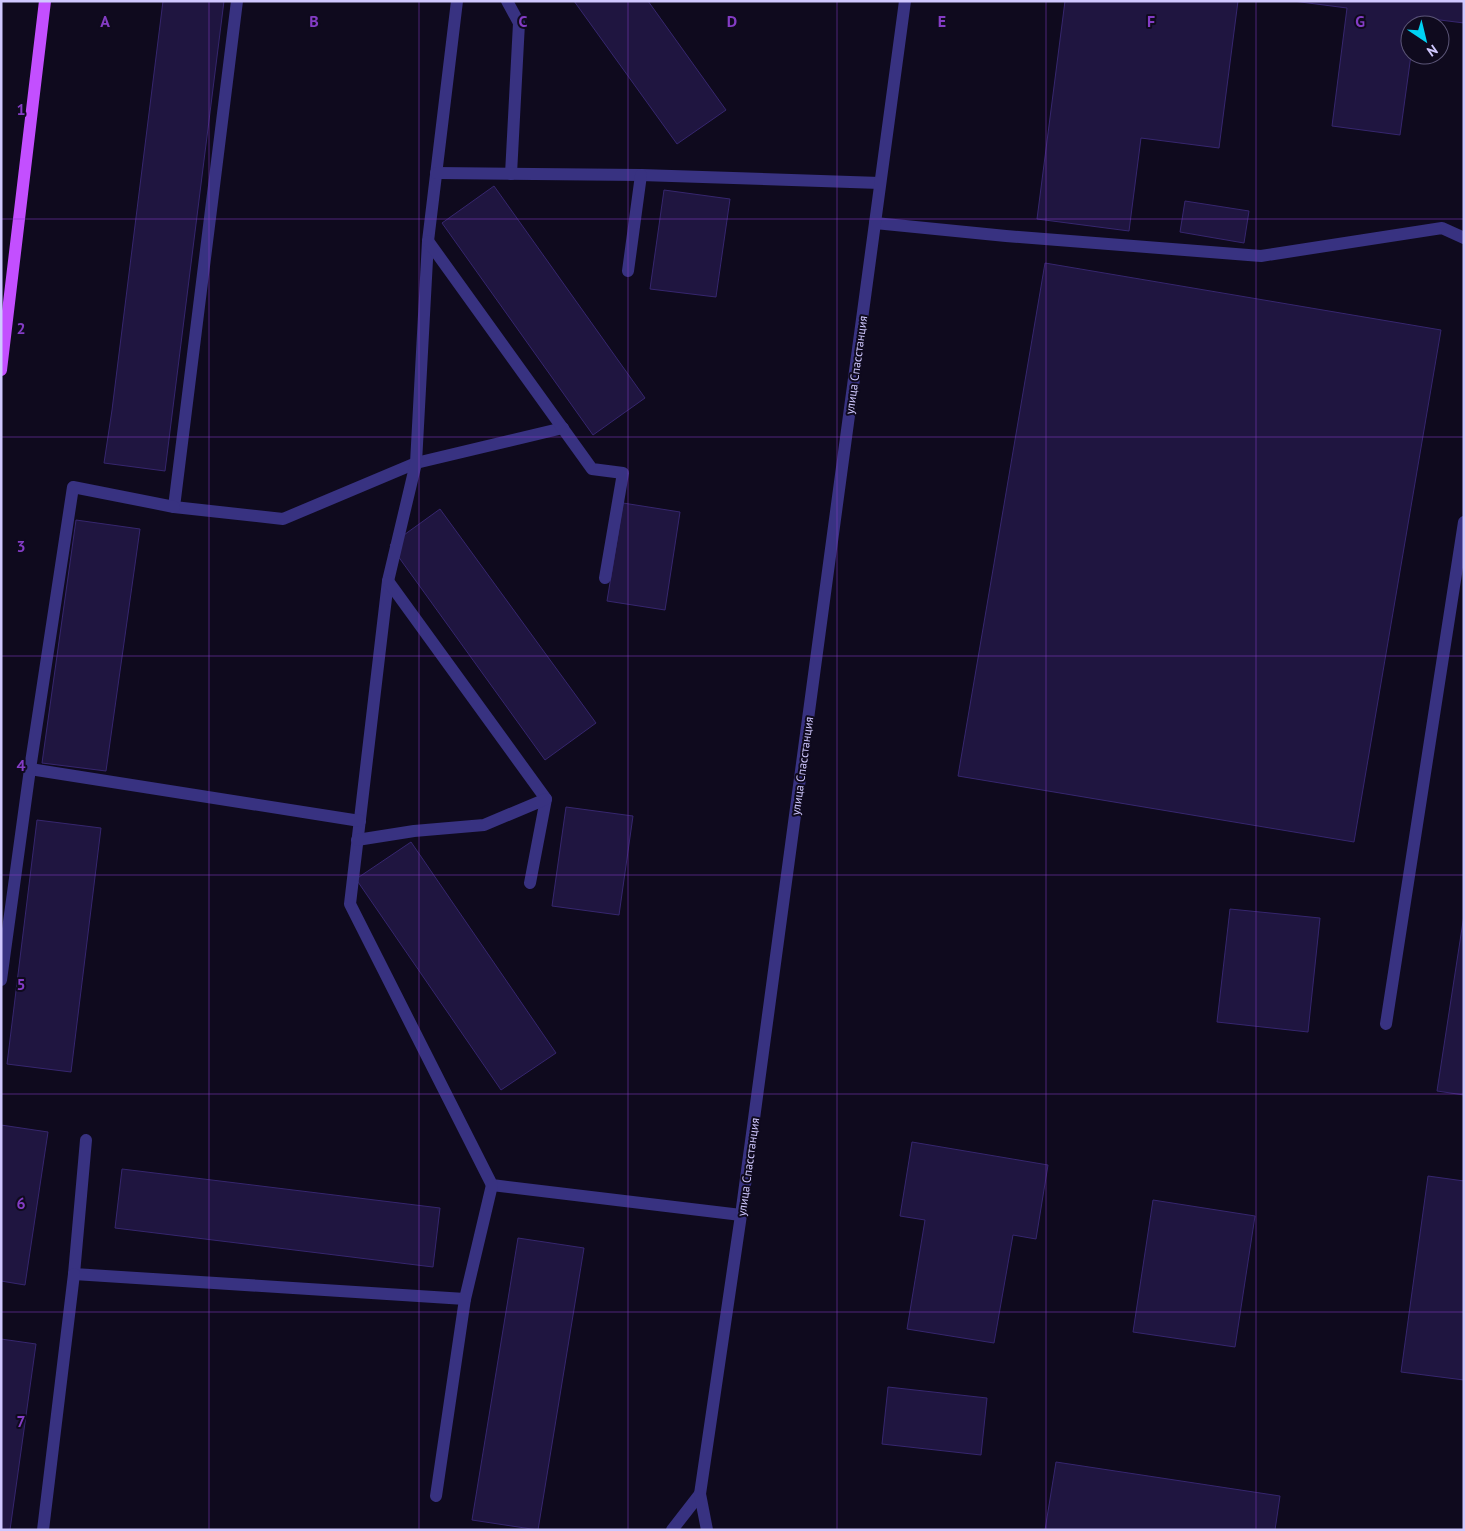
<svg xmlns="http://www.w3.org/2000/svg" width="1465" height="1531" font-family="'PT Sans',sans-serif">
<rect width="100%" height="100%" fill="#0f0a1e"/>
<g fill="#1f1540" stroke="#36266e">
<path d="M163 1H224L165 471 104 463 112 410Z"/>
<path d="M574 1H648L726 110 677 144Z"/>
<path d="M1065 1H1238L1219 148 1141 138 1129 231 1037 219Z"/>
<path d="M1293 1H1464V23L1416 17 1415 25H1410L1411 55 1400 135 1332 126 1347 8Z"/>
<path d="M494 186 645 398 593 435 442 223Z"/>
<path d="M664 190 730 199 716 297 650 289Z"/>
<path d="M1185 201 1249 211 1244 243 1180 232Z"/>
<path d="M1045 263 1441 330 1354 842 958 776Z"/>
<path d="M623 503 680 512 665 610 607 601Z"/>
<path d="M440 509 596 723 545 760 390 545Z"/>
<path d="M76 520 140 529 106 771 42 763Z"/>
<path d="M566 807 633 816 619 915 552 906Z"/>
<path d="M37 820 101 828 71 1072 7 1064Z"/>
<path d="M411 842 556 1053 501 1090 356 879Z"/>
<path d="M1230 909 1320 918 1308 1032 1217 1022Z"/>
<path d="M1464 915V1095L1437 1091Z"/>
<path d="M1 1125 48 1132 25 1285 1 1281Z"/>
<path d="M912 1142 1048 1165 1036 1239 1013 1235 994 1343 907 1329 925 1220 900 1216Z"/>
<path d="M122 1169 440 1208 433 1267 115 1228Z"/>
<path d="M1428 1176 1464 1181V1380L1401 1372Z"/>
<path d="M1153 1200 1255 1216 1235 1347 1133 1332Z"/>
<path d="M518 1238 584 1248 538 1530 472 1520Z"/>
<path d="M1 1339 36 1344 10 1530H1Z"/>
<path d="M888 1387 987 1398 981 1455 882 1444Z"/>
<path d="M1056 1462 1280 1496 1275 1530H1045Z"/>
</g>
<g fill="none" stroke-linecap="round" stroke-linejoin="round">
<g stroke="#383281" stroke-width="12">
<path d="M237 1 174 507 283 519 416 463 563 428"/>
<path d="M457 1 428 241 416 463 388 581 350 904 492 1185 741 1215"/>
<path d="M507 1 519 23 511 174"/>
<path d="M436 173 641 175 880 183"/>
<path d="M875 223 1006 236 1261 256 1442 228 1464 238"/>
<path d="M428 241 592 469 623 473 605 578"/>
<path d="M628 271 641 175"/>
<path d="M388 581 546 799 530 883"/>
<path d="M30 769 360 821"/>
<path d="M357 840 414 831 484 825 546 799"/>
<path d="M1 980 30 769 73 487 174 507"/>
<path d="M1386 1024 1464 522"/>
<path d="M86 1140 74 1274 465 1299"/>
<path d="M436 1496 465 1299 492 1185"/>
<path d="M43 1530 74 1274"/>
</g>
<g stroke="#383281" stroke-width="12">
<path d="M672 1530 700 1494"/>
<path d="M707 1530 700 1494 741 1215 905 1"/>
</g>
<path stroke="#c34fff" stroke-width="12" d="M1 370 45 1"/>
</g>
<path fill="none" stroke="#843cc5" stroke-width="1" stroke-opacity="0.55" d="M209 1V1530M419 1V1530M628 1V1530M837 1V1530M1046 1V1530M1256 1V1530M1 219H1464M1 437H1464M1 656H1464M1 875H1464M1 1094H1464M1 1312H1464"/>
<g text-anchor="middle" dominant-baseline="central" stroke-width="4" stroke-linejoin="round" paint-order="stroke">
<g font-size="12" fill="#d0c8ff" stroke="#0f0a1e">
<text transform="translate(856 365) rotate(-82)">улица Спасстанция</text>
<text transform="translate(802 766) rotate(-82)">улица Спасстанция</text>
<text transform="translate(748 1167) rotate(-82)">улица Спасстанция</text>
</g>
</g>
<g font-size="16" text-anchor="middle" font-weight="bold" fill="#843cc5" stroke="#0f0a1e" stroke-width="4" stroke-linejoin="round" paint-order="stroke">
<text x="105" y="27">A</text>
<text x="314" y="27">B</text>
<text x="523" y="27">C</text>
<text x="732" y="27">D</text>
<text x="942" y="27">E</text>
<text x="1151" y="27">F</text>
<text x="1360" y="27">G</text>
<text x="21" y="115">1</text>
<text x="21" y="334">2</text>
<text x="21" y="552">3</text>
<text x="21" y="771">4</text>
<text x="21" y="990">5</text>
<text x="21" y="1209">6</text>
<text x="21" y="1427">7</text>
</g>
<rect width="1465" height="1531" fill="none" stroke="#d0c8ff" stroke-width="5"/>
<g transform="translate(1425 40) rotate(145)"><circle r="24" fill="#0f0a1e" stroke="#5c5678"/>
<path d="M0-4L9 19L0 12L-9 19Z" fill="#00d2f3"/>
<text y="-8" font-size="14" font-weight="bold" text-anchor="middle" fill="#d0c8ff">N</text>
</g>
</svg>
